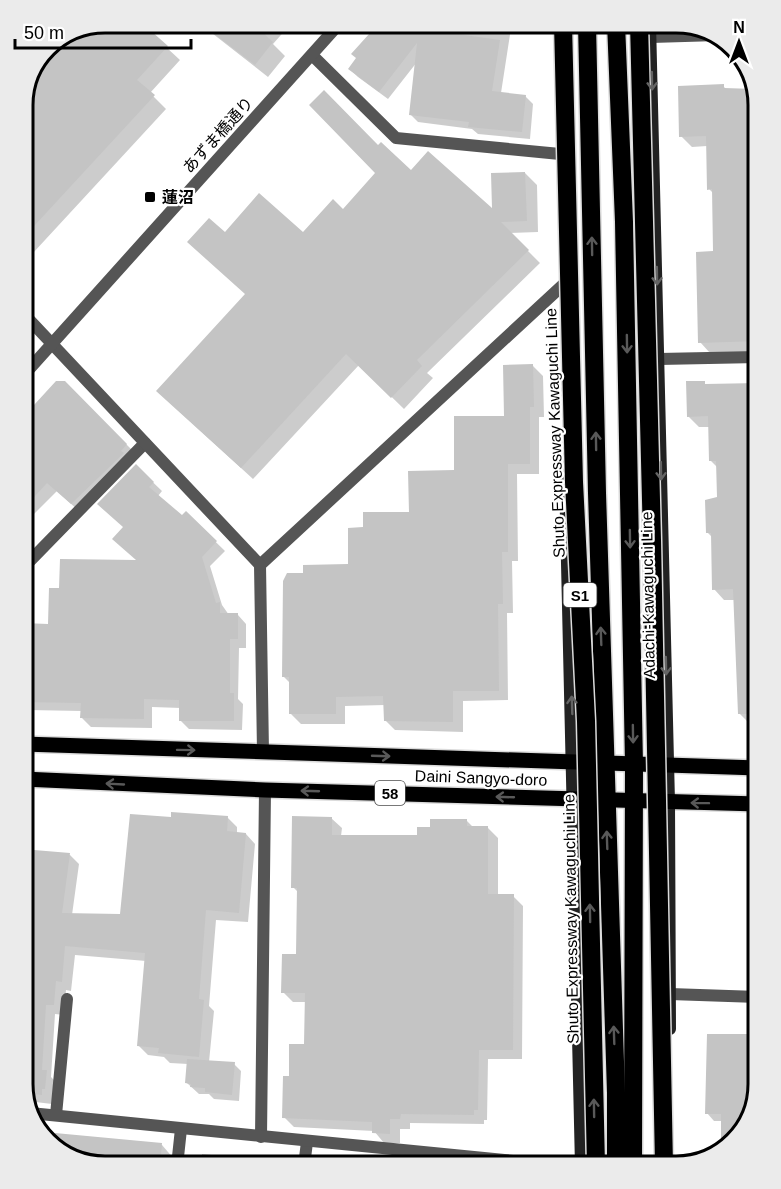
<svg xmlns="http://www.w3.org/2000/svg" width="781" height="1189" font-family="Arial,'Noto Sans JP',sans-serif">
<rect width="100%" height="100%" fill="#fff"/>
<g fill="#0003">
<path d="M104 22 140 23 180 60 150 93 166 109 33 253 23 243V99L44 53 52 44Z"/>
<path d="M199 23H284L288 27 273 44 285 56 268 77Z"/>
<path d="M381 23H429L442 33 450 23H530V28H511L501 93 525 96 533 104 530 139 478 134 472 129 418 122 410 114 417 62 388 99 358 77 350 69 358 58 353 54Z"/>
<path d="M723 86 727 90 755 91 758 104V359L710 353 700 342 715 253 713 193 709 189 707 146 692 147 681 136Z"/>
<path d="M378 147 411 172 494 211 525 173 537 185 538 232 510 233 540 263 427 373 433 378 404 409 359 365 253 479 169 402 246 294 225 234H303L343 211 377 173Z"/>
<path d="M533 366 543 376 544 417H539V474H517L518 561H512L513 613H507L508 700 463 701V732L395 730 385 720V705L345 706V724H301L291 714V684L283 676 304 574 350 566 365 529 410 514 456 472 506 417Z"/>
<path d="M758 366V724H750L739 713 735 600H724L714 589 713 538 707 532 718 498V468L710 460V427H699L688 416 704 383 707 386 747 385V367Z"/>
<path d="M64 382 135 453 80 512 57 491 32 516 23 507V443L37 428Z"/>
<path d="M136 466 162 491 158 496 182 517 186 513 225 551 210 566 222 605 229 615H238L246 624V648H239L238 699 243 704 242 730 189 729 180 720 181 708 152 707V728L91 727 82 718V711L27 710 23 706V624L50 626 61 589 138 561 125 528Z"/>
<path d="M227 817 237 827V833L246 834 255 844 248 922 216 920 209 1006 214 1011 209 1062 234 1064 241 1071 239 1101 214 1099 209 1094H199L187 1083 188 1064 170 1063 164 1057 148 1055 138 1045 146 961 75 955 71 991 66 990 64 1015 55 1014 51 1077 56 1082 52 1104 27 1101 22 1084 23 850 70 855 79 864 72 915 122 916 172 819Z"/>
<path d="M331 818 342 828 341 836 418 837 431 829 467 821 474 828H488L498 838V895L513 896 523 906 522 1059H488L487 1120H484V1124L410 1123V1129H400V1143H384L374 1131 294 1127 284 1117 290 1078 306 1045V1002H293L283 992 298 956 299 893 293 887Z"/>
<path d="M708 1036H758V1085L747 1126 722 1151 723 1121H714L707 1113Z"/>
<path d="M49 1141 162 1145 180 1166H99L63 1155Z"/>
<path d="M202 1154 290 1163 293 1166H186L188 1156 202 1158Z"/>
</g>
<g fill="#c4c4c4">
<path d="M105 22 142 23 168 46 137 80 155 95 23 238V99L48 46Z"/>
<path d="M200 23H268L261 31 273 42 255 65Z"/>
<path d="M379 23H433L443 32 500 40 492 91 526 95 522 132 468 127 469 122 409 115 417 43 379 92 348 69 356 58 351 54Z"/>
<path d="M724 84V88L754 89 759 105V341L698 343 696 252 713 251 712 189 707 190 706 136 679 137 678 86Z"/>
<path d="M324 90 378 145 381 142 411 170 428 151 492 208 491 173 525 172 527 221 501 222 529 250 417 360 422 366 391 398 346 354 241 468 156 391 245 294 187 242 209 218 225 232 259 193 303 232 333 199 343 209 375 173 309 105Z"/>
<path d="M533 364 534 407H530V464H508V552H502L503 604H498L499 691H453V722L384 721 383 696 336 697V714H289V677H282L283 581 287 573H303V565L348 564V528L363 527V512H409L408 471 454 470V416H504L503 365Z"/>
<path d="M56 381H65L127 444 121 451 124 453 71 504 47 483 23 509V417Z"/>
<path d="M686 381H705V384L759 383 758 714H738L733 589 712 590 711 533H706L705 500 717 497 716 461H709L708 416 687 417Z"/>
<path d="M136 464 154 482 149 487 182 515 186 511 217 541 202 557 216 603 220 602V613H238V639H230V693H234V721H179V700L144 699V719L80 718 81 703 23 702V623L48 624 49 588H59L60 559 136 560 112 539 123 527 97 504Z"/>
<path d="M171 812 228 816 227 831 246 833 239 913 206 910 199 999 204 1000 199 1057 158 1053 159 1048 137 1046 145 953 65 946 62 982 56 981 54 1005H46L42 1070H47L45 1089H42V1095L25 1093 22 1084 23 876 31 877 34 850 70 853 62 913 120 914 130 814 171 817Z"/>
<path d="M292 816 332 817V835H417V827H430V819H467V826H488V894H514L513 1050H479L478 1110H474V1115L401 1114 400 1119H390V1134L372 1133V1122L282 1118 283 1076H289V1044H304L305 993H281L282 954H296L297 888H291Z"/>
<path d="M707 1034H757L758 1085 747 1126 721 1152V1114H705Z"/>
<path d="M187 1059 235 1062 232 1095 205 1092V1088L190 1087 191 1084 185 1083Z"/>
<path d="M55 1133 162 1143 160 1166 96 1165 63 1155 54 1146Z"/>
</g>
<g fill="none" stroke-linecap="round" stroke-linejoin="round">
<defs>
<g id="primary">
<path d="M23 744 758 768"/>
<path d="M23 779 265 790 758 804"/>
</g>
<g id="motorway">
<path d="M587 23 597 493 616 1093V1166"/>
<path d="M616 23 624 222 634 765 633 1166"/>
</g>
</defs>
<use href="#primary" stroke="#dbdbdb" stroke-width="18"/>
<use href="#motorway" stroke="#dbdbdb" stroke-width="21"/>
<path stroke="#555" stroke-width="12" d="M56 1115 67 999"/>
<g stroke="#555" stroke-width="12">
<path d="M651 37 718 35"/>
<path d="M312 55 396 138 560 154"/>
<path d="M659 359 758 357"/>
<path d="M23 568 145 443"/>
<path d="M263 752 260 565 564 284"/>
<path d="M670 994 758 997"/>
<path d="M261 1137 265 790"/>
<path d="M177 1166 181 1129"/>
<path d="M304 1166 307 1142"/>
</g>
<g stroke="#555" stroke-width="12">
<path d="M23 313 260 565"/>
<path d="M23 376 340 23"/>
<path d="M30 1113 564 1166"/>
</g>
<g stroke="#222" stroke-width="12">
<path d="M650 23 669 802 670 1029"/>
<path d="M565 477 581 1166"/>
</g>
<use href="#primary" stroke="#000" stroke-width="15"/>
<use href="#motorway" stroke="#000" stroke-width="18"/>
<defs>
<g id="motorway-bridge">
<path d="M563 23 574 482 586 721 596 1166"/>
<path d="M639 23 652 540 664 1166"/>
</g>
</defs>
<use href="#motorway-bridge" stroke="#dbdbdb" stroke-width="21" stroke-linecap="butt"/>
<use href="#motorway-bridge" stroke="#000" stroke-width="18"/>
</g>
<defs><path id="oneway-shaft" d="M-6 0H5M1.5-3L5.5 0L1.5 3" fill="none" stroke-width="1.6" stroke-linecap="round" stroke-linejoin="round" transform="scale(1.5)"/></defs>
<g stroke="#646464">
<use href="#oneway-shaft" transform="translate(652 81) rotate(89)"/>
<use href="#oneway-shaft" transform="translate(657 276) rotate(89)"/>
<use href="#oneway-shaft" transform="translate(661 471) rotate(89)"/>
<use href="#oneway-shaft" transform="translate(666 666) rotate(89)"/>
<use href="#oneway-shaft" transform="translate(572 705) rotate(-92)"/>
</g>
<g stroke="#595959">
<use href="#oneway-shaft" transform="translate(592 246) rotate(-91)"/>
<use href="#oneway-shaft" transform="translate(627 344) rotate(89)"/>
<use href="#oneway-shaft" transform="translate(596 441) rotate(-91)"/>
<use href="#oneway-shaft" transform="translate(630 539) rotate(89)"/>
<use href="#oneway-shaft" transform="translate(601 636) rotate(-92)"/>
<use href="#oneway-shaft" transform="translate(633 734) rotate(89)"/>
<use href="#oneway-shaft" transform="translate(186 750) rotate(1)"/>
<use href="#oneway-shaft" transform="translate(381 756) rotate(2)"/>
<use href="#oneway-shaft" transform="translate(115 784) rotate(-177)"/>
<use href="#oneway-shaft" transform="translate(310 791) rotate(-178)"/>
<use href="#oneway-shaft" transform="translate(505 797) rotate(-178)"/>
<use href="#oneway-shaft" transform="translate(700 803) rotate(-179)"/>
<use href="#oneway-shaft" transform="translate(607 840) rotate(-92)"/>
<use href="#oneway-shaft" transform="translate(590 913) rotate(-91)"/>
<use href="#oneway-shaft" transform="translate(614 1035) rotate(-92)"/>
<use href="#oneway-shaft" transform="translate(594 1108) rotate(-91)"/>
</g>
<rect fill="#000" stroke="#fff" stroke-width="2" x="144" y="191" width="12" height="12" rx="3"/>
<g text-anchor="middle" dominant-baseline="central" stroke-width="4.5" stroke-linejoin="round" paint-order="stroke">
<g fill="#fff" stroke="#4c4c4c" stroke-width="1.5">
<rect x="563.5" y="583" width="33" height="24" rx="4.5"/>
<rect x="375" y="781" width="30" height="24" rx="4.5"/>
</g>
<g font-size="15" font-weight="bold" fill="#000">
<text x="580" y="595">S1</text>
<text x="390" y="793">58</text>
</g>
<g font-size="16" fill="#000" stroke="#fff">
<text transform="translate(218 135) rotate(-48)">あずま橋通り</text>
<text transform="translate(555 433) rotate(-92)">Shuto Expressway Kawaguchi Line</text>
<text transform="translate(648 595) rotate(-91)">Adachi-Kawaguchi Line</text>
<text transform="translate(481 778) rotate(2)">Daini Sangyo-doro</text>
<text transform="translate(571 919) rotate(-91)">Shuto Expressway Kawaguchi Line</text>
</g>
<g font-size="16" font-weight="bold" fill="#000" stroke="#fff" text-anchor="start">
<text x="162" y="197">蓮沼</text>
</g>
</g>
<path d="M0 0H781V1189H0ZM105 33H676A72 72 0 0 1 748 105V1084A72 72 0 0 1 676 1156H105A72 72 0 0 1 33 1084V105A72 72 0 0 1 105 33Z" fill="#ebebeb" fill-rule="evenodd"/>
<path fill="none" stroke="#000" stroke-width="3" d="M105 33H676A72 72 0 0 1 748 105V1084A72 72 0 0 1 676 1156H105A72 72 0 0 1 33 1084V105A72 72 0 0 1 105 33Z"/>
<g transform="translate(739 42)" stroke="#ffffff" stroke-width="4.5" paint-order="stroke">
<path d="M0-4.5L10 22L0 15L-10 22Z" fill="#000000"/>
<text y="-9" font-size="16" font-weight="bold" text-anchor="middle" fill="#000000">N</text>
</g>
<path d="M15 39v9h176v-9" fill="none" stroke="#000000" stroke-width="3"/>
<text x="24" y="39" font-size="18" fill="#000000" stroke="#ffffff" stroke-width="4.5" paint-order="stroke">50 m</text>
</svg>
